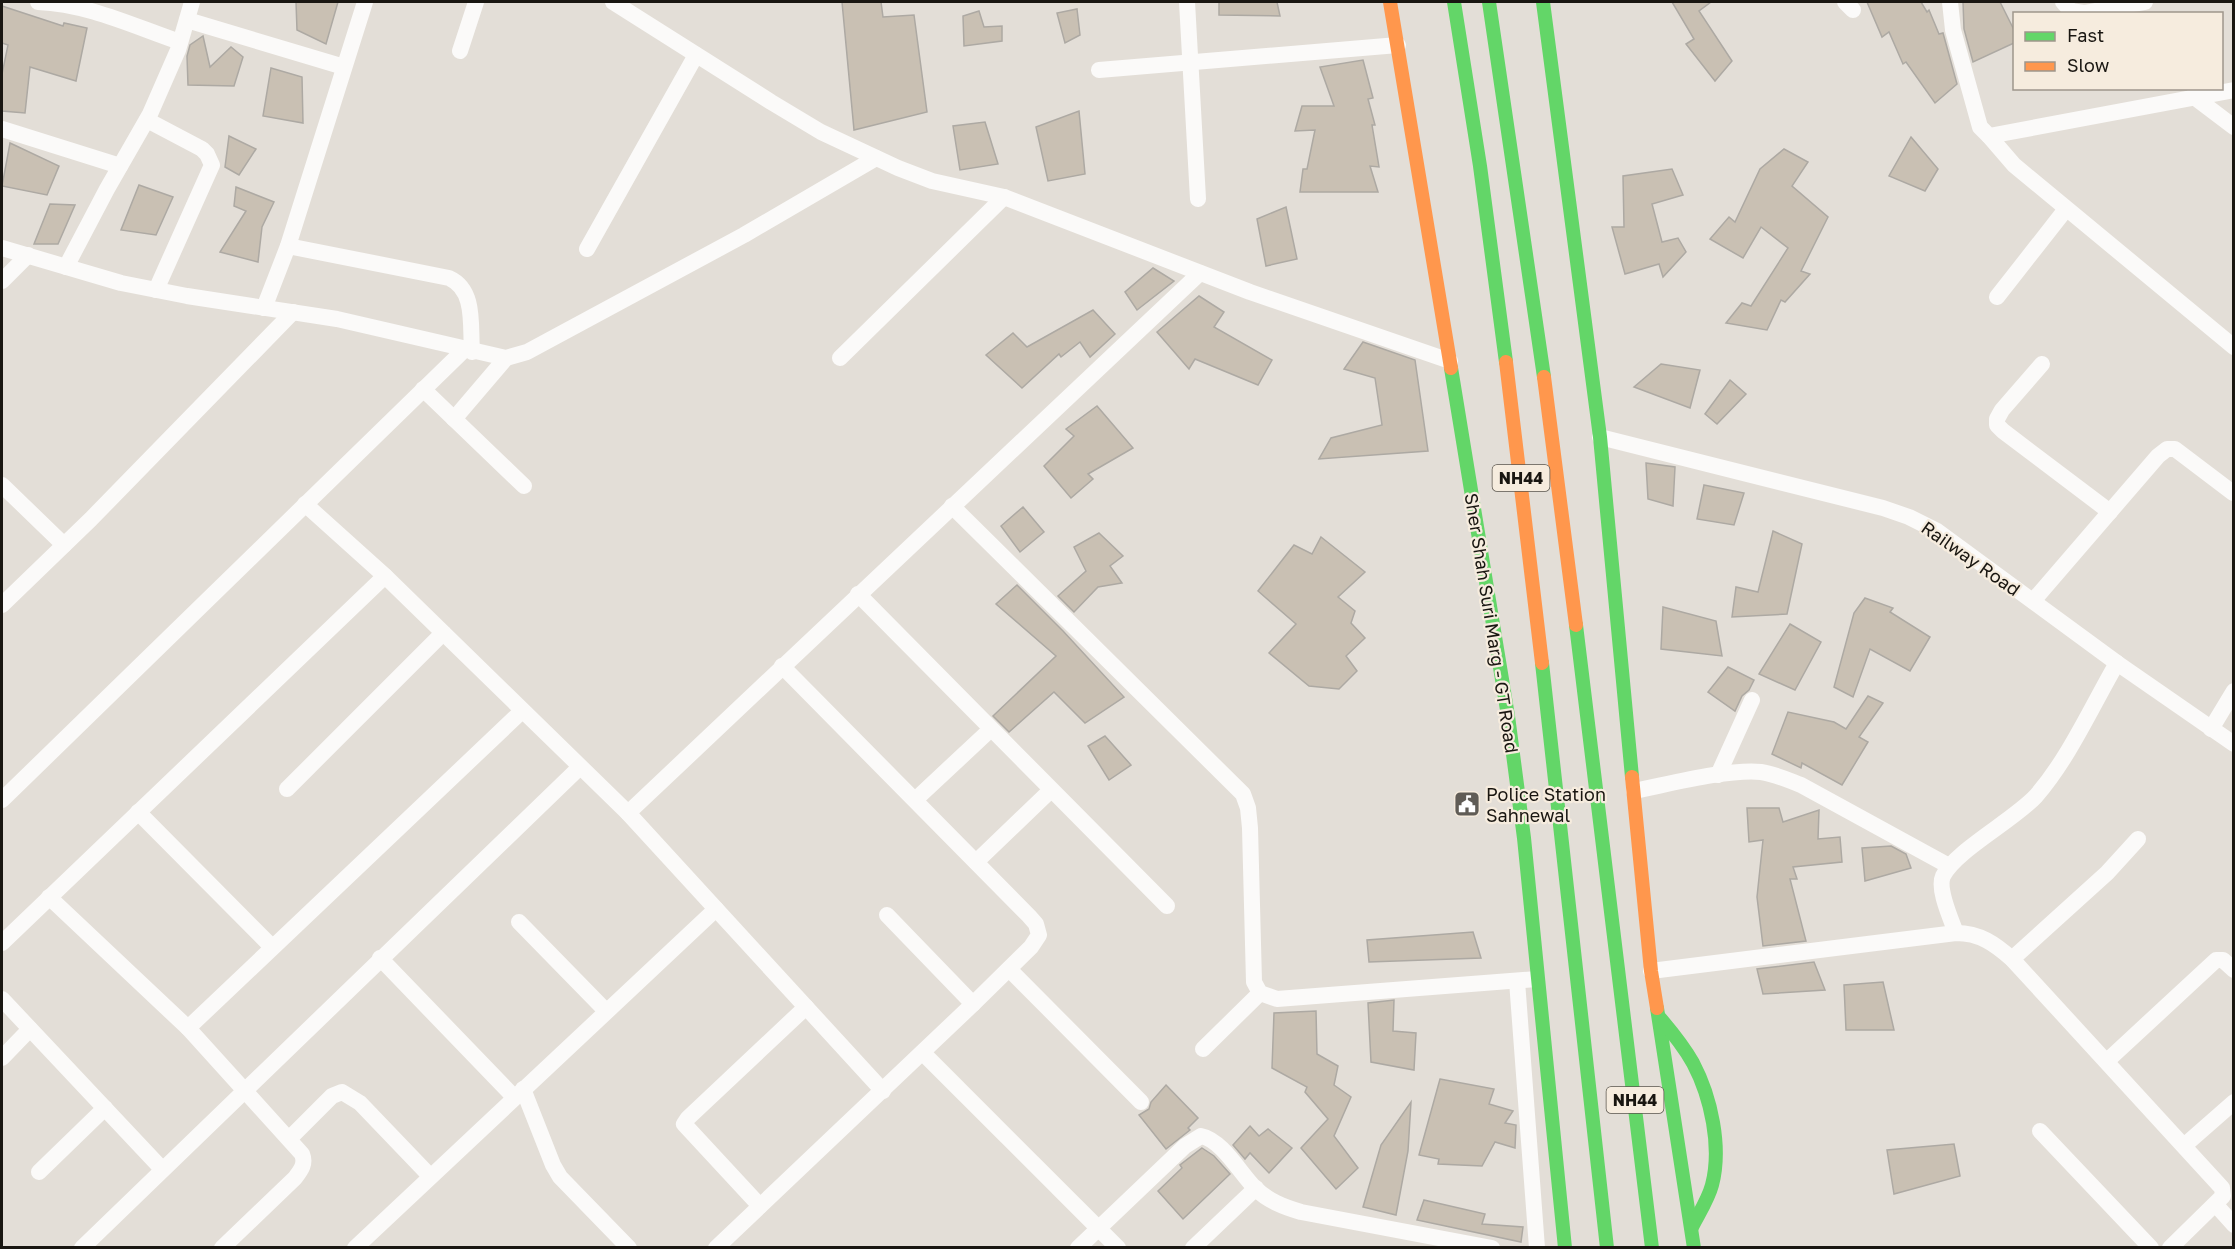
<svg xmlns="http://www.w3.org/2000/svg" width="2235" height="1249" font-family="'Golos Text',sans-serif">
<rect width="100%" height="100%" fill="#e3ded7"/>
<g fill="#c9c0b3" stroke="#ada9a3" stroke-width="1.5">
<path d="M296 2H338L326 44 297 30Z"/>
<path d="M842 2H881L883 17 914 15 927 112 854 130Z"/>
<path d="M1219 2H1277L1280 16 1219 15Z"/>
<path d="M1672 2H1711L1699 11 1732 61 1715 81 1686 44 1694 39Z"/>
<path d="M1867 2H1921L1927 12 1929 10 1939 34 1943 33 1957 84 1935 103 1906 62 1903 64 1889 32 1882 37Z"/>
<path d="M1963 2H2000L2014 30V43L1973 62 1964 29Z"/>
<path d="M2 6 63 26 64 23 87 28 76 81 30 67 25 113 2 111V74L8 45 2 43Z"/>
<path d="M1077 9 1080 35 1065 43 1057 13Z"/>
<path d="M979 11 984 27 1002 26V41L964 46 963 16Z"/>
<path d="M203 36 210 67 231 47 243 57 234 86 188 85 187 56 190 45Z"/>
<path d="M1363 60 1373 98 1368 99 1375 125H1372L1379 167 1370 166 1378 192H1300L1303 169H1307L1315 130 1295 131 1302 106H1334L1320 67Z"/>
<path d="M271 68 302 77 303 123 263 116Z"/>
<path d="M1079 111 1085 174 1048 181 1036 127Z"/>
<path d="M985 122 998 164 960 170 953 126Z"/>
<path d="M229 136 256 149 239 175 225 167Z"/>
<path d="M1911 137 1938 169 1925 191 1889 176Z"/>
<path d="M10 143 59 166 47 195 2 186Z"/>
<path d="M1784 149 1808 162 1792 186 1828 217 1801 271 1810 274 1785 302 1781 300 1767 330 1726 323 1742 303 1751 306 1788 248 1761 227 1743 258 1710 239 1729 217 1735 222 1760 169Z"/>
<path d="M1672 169 1683 195 1652 204 1662 242 1678 238 1686 252 1663 277 1659 264 1625 274 1612 227H1624L1623 176Z"/>
<path d="M139 185 173 197 156 235 121 230Z"/>
<path d="M236 187 274 202 262 227 258 262 220 252 246 211 234 206Z"/>
<path d="M50 204 75 205 58 244H34Z"/>
<path d="M1286 207 1297 259 1266 266 1257 219Z"/>
<path d="M1153 268 1174 281 1137 310 1125 292Z"/>
<path d="M1199 296 1224 312 1214 327 1272 360 1258 385 1195 359 1189 369 1157 332Z"/>
<path d="M1093 310 1115 334 1090 357 1080 342 1061 357 1059 354 1022 388 986 355 1013 333 1027 347Z"/>
<path d="M1363 342 1415 360 1428 451 1319 459 1331 438 1382 425 1375 378 1344 369Z"/>
<path d="M1661 364 1700 370 1690 408 1634 387Z"/>
<path d="M1730 380 1746 394 1717 424 1705 414Z"/>
<path d="M1097 406 1133 448 1088 474 1093 479 1071 498 1044 466 1074 436 1066 429Z"/>
<path d="M1646 463 1675 467 1673 506 1648 499Z"/>
<path d="M1704 485 1744 493 1734 525 1697 519Z"/>
<path d="M1023 507 1044 532 1020 552 1001 526Z"/>
<path d="M1773 531 1802 544 1787 614 1732 617 1736 587 1758 592Z"/>
<path d="M1099 533 1123 556 1110 566 1122 583 1098 587 1074 612 1058 596 1086 571 1074 547Z"/>
<path d="M1321 537 1365 572 1338 597 1355 611 1351 623 1365 638 1346 656 1357 671 1339 689 1309 686 1269 653 1296 624 1258 591 1294 545 1312 554Z"/>
<path d="M1017 585 1063 631 1124 697 1085 723 1054 692 1009 732 993 716 1056 656 996 604Z"/>
<path d="M1865 598 1893 608 1890 612 1930 637 1910 671 1870 649 1853 697 1834 687 1854 613Z"/>
<path d="M1663 607 1716 621 1722 656 1661 649Z"/>
<path d="M1790 624 1821 642 1795 690 1759 674Z"/>
<path d="M1728 667 1754 680 1749 690 1742 696 1735 711 1708 692Z"/>
<path d="M1868 696 1883 703 1859 737 1868 742 1842 785 1802 763 1801 768 1772 754 1788 712 1834 722 1846 729Z"/>
<path d="M1105 736 1131 765 1109 780 1088 746Z"/>
<path d="M1747 808H1779L1783 822 1819 810 1818 839 1840 837 1842 862 1793 867 1797 879H1790L1806 941 1763 946 1757 897 1763 840 1749 842Z"/>
<path d="M1891 846 1906 854 1911 868 1865 881 1862 848Z"/>
<path d="M1473 932 1481 958 1369 962 1367 940Z"/>
<path d="M1814 962 1825 990 1763 994 1757 969Z"/>
<path d="M1883 982 1894 1030H1846L1844 985Z"/>
<path d="M1394 1000 1393 1031 1416 1033 1414 1070 1371 1062 1368 1003Z"/>
<path d="M1316 1011 1317 1054 1338 1066 1334 1085 1351 1097 1334 1136 1358 1168 1336 1189 1301 1148 1328 1119 1305 1092 1307 1087 1272 1068 1274 1013Z"/>
<path d="M1440 1079 1494 1089 1489 1104 1513 1111 1505 1123 1516 1125 1515 1148 1495 1142 1482 1166 1438 1164 1439 1159 1419 1155Z"/>
<path d="M1166 1085 1198 1118 1188 1128 1190 1130 1166 1149 1139 1115 1149 1109 1151 1102Z"/>
<path d="M1411 1102 1408 1151 1396 1215 1363 1207 1381 1145Z"/>
<path d="M1250 1126 1259 1136 1268 1129 1292 1148 1269 1173 1250 1153 1245 1159 1233 1145Z"/>
<path d="M1954 1144 1960 1176 1894 1194 1887 1150Z"/>
<path d="M1202 1148 1214 1156 1230 1174 1183 1219 1158 1191 1182 1168 1180 1165Z"/>
<path d="M1424 1200 1485 1214 1482 1224 1523 1227 1521 1242 1417 1220Z"/>
</g>
<g fill="none" stroke-linecap="round" stroke-linejoin="round">
<g stroke="#fbfaf9" stroke-width="16">
<path d="M38 2C88 4 133 26 180 42"/>
<path d="M613 2 771 102 821 132 898 168 932 181 1004 197 1250 292 1450 361"/>
<path d="M1187 2 1198 199"/>
<path d="M1845 2 1853 10"/>
<path d="M1950 2 1953 30 1980 127 1989 136 2234 90"/>
<path d="M2063 2 2071 11 2084 13 2145 2"/>
<path d="M187 20 344 67"/>
<path d="M460 51 476 2"/>
<path d="M1099 70 1398 45"/>
<path d="M2193 96 2234 127"/>
<path d="M147 120 202 149 207 154 212 165 156 290"/>
<path d="M2 129 120 166"/>
<path d="M1989 136 2014 165 2234 347"/>
<path d="M288 246 449 278C476 290 470 326 472 352"/>
<path d="M2 248 121 283 187 296 337 319 506 358 527 352 744 235 876 158"/>
<path d="M587 249 696 55"/>
<path d="M66 267 107 189 150 114 178 50 192 2"/>
<path d="M2 281 28 255"/>
<path d="M1997 297 2066 209"/>
<path d="M264 308 288 246 365 2"/>
<path d="M840 358 1004 197"/>
<path d="M2042 364 2002 410 1997 419V425L2003 431 2110 512"/>
<path d="M423 389 524 486"/>
<path d="M454 419 506 358"/>
<path d="M1600 437 1883 508 1909 517 1937 531 2117 663 2234 744"/>
<path d="M2 485 64 545"/>
<path d="M305 504 385 576 628 813 883 1091"/>
<path d="M952 506 1243 794 1248 808 1250 828 1254 982 1260 993 1277 999 1537 979"/>
<path d="M858 594 1167 906"/>
<path d="M2033 601 2158 456 2167 449H2175L2233 493"/>
<path d="M2 605 91 519 293 312"/>
<path d="M2211 729 2234 691"/>
<path d="M1718 775 1752 700"/>
<path d="M287 789 443 633"/>
<path d="M1634 791C1670 784 1726 769 1761 772 1775 774 1788 780 1801 785L1949 866"/>
<path d="M2 800 464 350"/>
<path d="M915 800 991 729"/>
<path d="M138 812 272 947"/>
<path d="M628 813 1200 273"/>
<path d="M976 862 1051 790"/>
<path d="M49 897 188 1028 302 1154C306 1164 301 1170 295 1178L222 1248"/>
<path d="M887 915 973 1004"/>
<path d="M519 922 606 1011"/>
<path d="M1956 933C1951 919 1937 889 1943 876 1955 851 2014 820 2036 796 2069 758 2092 706 2117 663"/>
<path d="M2 943 385 576"/>
<path d="M380 958 514 1097"/>
<path d="M2012 959 2107 873 2138 839"/>
<path d="M1009 969 1141 1102"/>
<path d="M1651 971 1956 933C1980 933 1995 944 2012 959L2222 1188 2223 1196 2170 1248"/>
<path d="M1517 981 1537 1248"/>
<path d="M2 999 162 1169"/>
<path d="M188 1028 522 711"/>
<path d="M1203 1049 1260 993"/>
<path d="M923 1053 1118 1248"/>
<path d="M2 1058 30 1029"/>
<path d="M2107 1061 2216 960H2223L2234 970"/>
<path d="M523 1089 553 1165 560 1177 629 1248"/>
<path d="M2040 1131 2151 1248"/>
<path d="M290 1138 332 1096 342 1092 360 1103 430 1176"/>
<path d="M2185 1145 2234 1102"/>
<path d="M39 1172 105 1108"/>
<path d="M2216 1205 2234 1225"/>
<path d="M760 1206 684 1124 688 1118 806 1007"/>
<path d="M82 1248 580 767"/>
<path d="M355 1248 716 909"/>
<path d="M716 1248 973 1004 1031 947 1039 935 1036 924 1029 916 782 666"/>
<path d="M1078 1248 1185 1146 1201 1136C1222 1140 1240 1173 1255 1188 1268 1201 1284 1207 1301 1212L1492 1248"/>
<path d="M1193 1248 1256 1188"/>
</g>
<g stroke="#63d668" stroke-width="14">
<path d="M1454 2 1480 166 1506 362"/>
<path d="M1489 2 1544 377"/>
<path d="M1543 2 1600 437 1632 777"/>
<path d="M1451 368 1508 716 1524 838 1565 1248"/>
<path d="M1576 625 1652 1248"/>
<path d="M1542 663 1607 1248"/>
<path d="M1657 1008 1694 1248"/>
<path d="M1660 1018C1672 1032 1684 1047 1693 1063 1711 1097 1722 1147 1712 1185 1708 1200 1699 1213 1692 1227"/>
</g>
<g stroke="#ff974d" stroke-width="14">
<path d="M1390 2 1451 368"/>
<path d="M1506 362 1542 663"/>
<path d="M1544 377 1576 625"/>
<path d="M1632 777 1651 971 1657 1008"/>
</g>
</g>
<defs>
<symbol id="civic-square" viewBox="-11 -11 22 22"><rect x="-9" y="-9" width="18" height="18" rx="4" fill="#605c56" stroke="#f6ecde"/><path d="M-.6-6.5H3V-4.5H.6V-3L4-1V1h2V6H-6V1h2V-1L-.6-3ZM-1.2 2.5V6h2.4V2.5Z" fill="#fff"/></symbol>
</defs>
<g fill-rule="evenodd">
<use href="#civic-square" x="1452" y="789" width="30" height="30"/>
</g>
<g text-anchor="middle" dominant-baseline="central" stroke-width="4.5" stroke-linejoin="round" paint-order="stroke">
<g fill="#f6ecde" stroke="#5b564e" stroke-width="1.5">
<rect x="1492.5" y="465" width="57" height="26" rx="4.5"/>
<rect x="1606.5" y="1087" width="57" height="26" rx="4.5"/>
</g>
<g font-size="16" font-weight="bold" fill="#191611">
<text x="1521" y="478">NH44</text>
<text x="1635" y="1100">NH44</text>
</g>
<g font-size="18" fill="#191611" stroke="#f6ecde">
<text transform="translate(1971 558) rotate(35)">Railway Road</text>
<text transform="translate(1492 623) rotate(81)">Sher Shah Suri Marg - GT Road</text>
</g>
<g font-size="18" fill="#191611" stroke="#f6ecde" text-anchor="start">
<text x="1486" y="794">Police Station<tspan x="1486" dy="21">Sahnewal</tspan></text>
</g>
</g>
<rect width="2235" height="1249" fill="none" stroke="#191611" stroke-width="6"/>
<rect x="2013" y="12" width="210" height="78" fill="#f6ecde" stroke="#9e968c" stroke-width="1.5"/>
<rect x="2025" y="32" width="30" height="9" fill="#63d668" stroke="#9e968c" stroke-width="1.5"/>
<text x="2067" y="42" font-size="18" fill="#191611">Fast</text>
<rect x="2025" y="62" width="30" height="9" fill="#ff974d" stroke="#9e968c" stroke-width="1.5"/>
<text x="2067" y="72" font-size="18" fill="#191611">Slow</text>
</svg>
